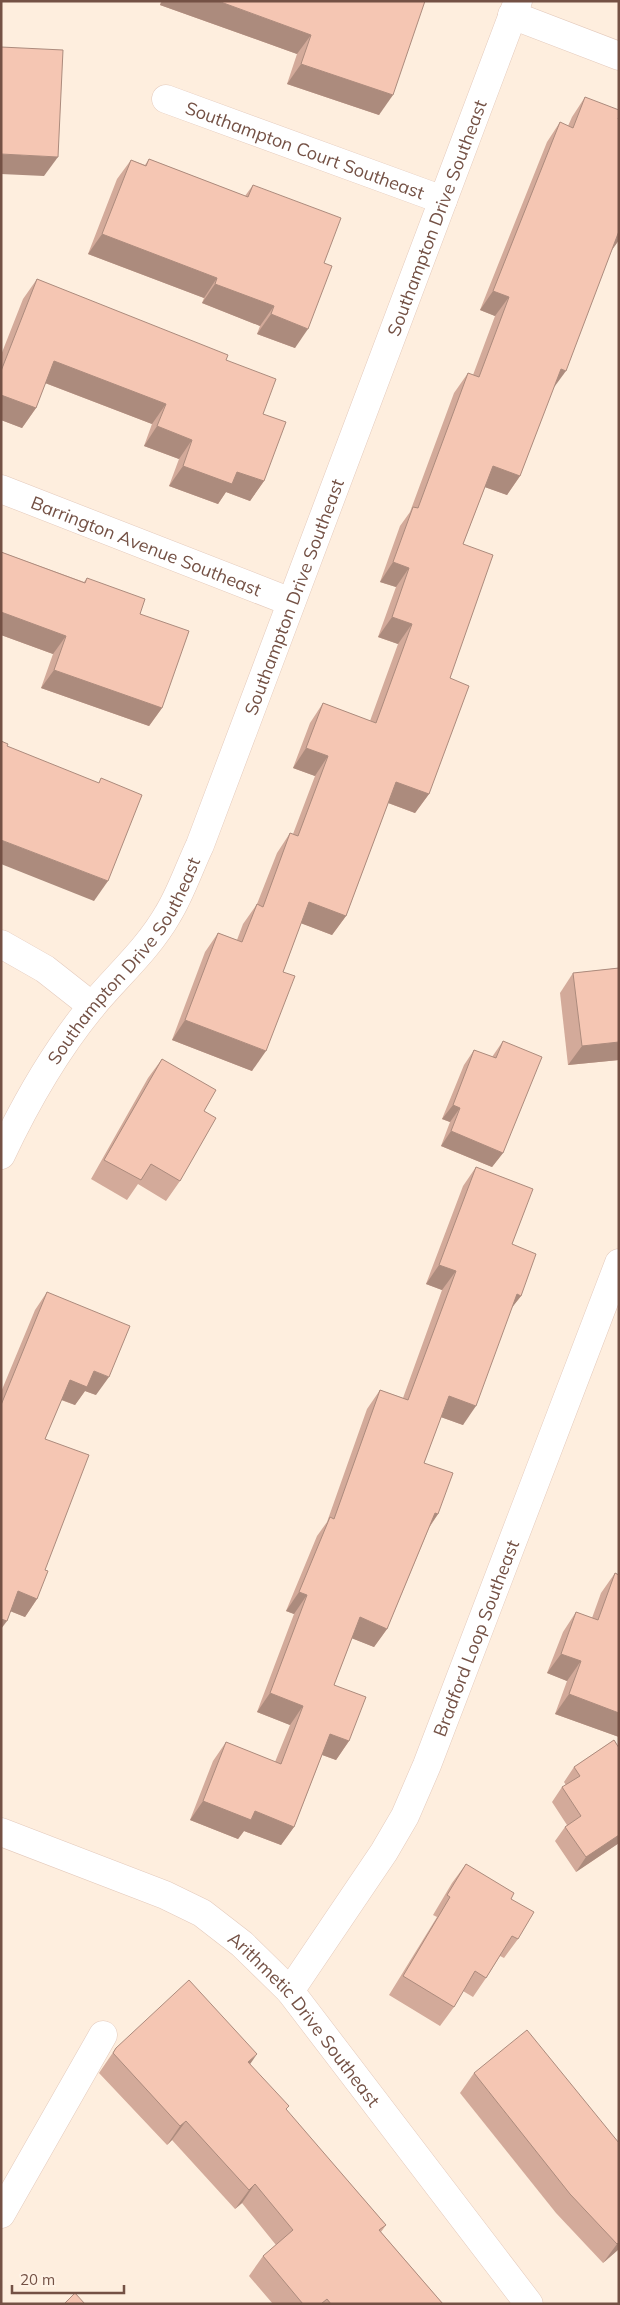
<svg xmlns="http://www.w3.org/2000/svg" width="620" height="2305" font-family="Mulish,sans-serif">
<rect width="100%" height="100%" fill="#feeede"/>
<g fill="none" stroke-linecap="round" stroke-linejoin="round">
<defs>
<g id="minor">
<path d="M512 15 619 56"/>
<path id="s1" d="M166 99 443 200"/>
<path id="s2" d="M1 489 291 602"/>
<path d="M1 944 45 969 92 1006"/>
<path id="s3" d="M1 1155C26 1102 55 1051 93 1005 118 975 148 949 168 914 181 893 189 868 200 845L518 1"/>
<path id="s4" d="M1 1832 165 1895 202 1913 242 1944 290 1991 529 2304"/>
<path id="s5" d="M290 1991 384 1852 405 1816 427 1765 619 1263"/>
<path d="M1 2214 103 2035"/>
</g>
</defs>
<use href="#minor" stroke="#e4cabc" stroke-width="29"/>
<use href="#minor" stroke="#fff" stroke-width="28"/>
</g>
<g fill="#d3aa9a">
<path d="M161 1H425L379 115 287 84 297 54 160 5Z"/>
<path d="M585 97 619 119V240L612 250 552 390 520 476 507 495 485 487 463 544 450 678 429 794 415 813 388 803 346 916 332 935 301 923 283 972 252 1071 172 1040 205 952 218 933 237 940 243 924 257 904 277 853 290 833 293 834 315 776 293 768 310 723 323 703 370 721 398 644 378 637 396 587 380 582 400 526 410 512 454 393 468 373 473 375 495 316 480 310 547 142 560 122 568 126 572 117Z"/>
<path d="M149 159 245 196 253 185 324 263 295 348 257 334 260 326 202 303 204 298 88 254 117 179 131 160 145 165Z"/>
<path d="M37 279 226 360 263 414 264 481 250 501 226 492 218 504 169 486 179 459 144 446 152 424 45 383 36 408 22 428 1 420V355L23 299Z"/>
<path d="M1 552 84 582 87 578 140 614 162 708 149 726 41 688 53 654 1 635Z"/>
<path d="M619 968V1060L568 1065 560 993 573 973Z"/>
<path d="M503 1041V1153L492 1167 441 1146 450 1122 442 1119 464 1065 474 1050 492 1057Z"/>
<path d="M162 1059 204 1111 180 1181 166 1201 138 1184 127 1200 91 1179 148 1078Z"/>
<path d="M476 1167 512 1244 521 1296 512 1307 463 1425 441 1417 424 1463 438 1514 429 1528 387 1629 374 1647 352 1638 334 1685 349 1741 336 1760 322 1755 294 1827 281 1845 244 1831 238 1839 190 1820 213 1761 226 1742 275 1762 290 1725 257 1712 294 1614 286 1611 317 1536 327 1522 367 1409 380 1390 403 1398 442 1290 426 1284 463 1186Z"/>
<path d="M47 1292 96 1395 85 1391 75 1405 61 1400 45 1439V1570L37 1599 25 1617 10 1611 1 1629V1392L35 1310Z"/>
<path d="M615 1573 619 1575V1737L555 1714 567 1681 547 1673 563 1632 576 1612 592 1618 601 1593Z"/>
<path d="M614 1740 619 1843 576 1872 555 1841 565 1827 567 1825 552 1802 562 1787 566 1785 564 1782 574 1767Z"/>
<path d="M466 1864 511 1899 518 1939 504 1958 500 1956 486 1978 473 1997 463 1991 454 2007 440 2026 389 1995 437 1917 433 1915 452 1883Z"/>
<path d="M116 2048 250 2064 286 2110 386 2225 381 2232 443 2304H273L249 2276 263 2256 276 2245 242 2203 235 2209 172 2140 167 2145 99 2073Z"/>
<path d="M474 2073 619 2143V2249L603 2263 556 2213 460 2093Z"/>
</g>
<g fill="#ac8b7d">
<path d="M162 1H218L311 35 297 54 160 5Z"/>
<path d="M301 64 393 95 379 115 287 84Z"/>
<path d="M1 154 58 157 44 176 1 174Z"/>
<path d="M619 230V240L611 251Z"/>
<path d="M102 234 217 278 204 298 88 254Z"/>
<path d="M215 284 274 306 260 326 202 303Z"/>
<path d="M493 291 509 297 495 316 480 310Z"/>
<path d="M271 314 308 329 295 348 257 334Z"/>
<path d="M54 361 166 404 152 424 40 381Z"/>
<path d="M561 369 566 371 552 390Z"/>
<path d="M1 395 36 408 22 428 1 420Z"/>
<path d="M157 426 192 440 179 459 144 446Z"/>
<path d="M183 466 237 472 264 481 250 501 226 492 218 504 169 486Z"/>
<path d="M493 466 520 476 507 495 479 485Z"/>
<path d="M393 562 409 568 396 587 380 582Z"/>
<path d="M1 612 66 636 53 654 1 635Z"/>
<path d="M392 617 412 624 398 644 378 637Z"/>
<path d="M54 670 162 708 149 726 41 688Z"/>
<path d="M306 748 328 756 315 776 293 768Z"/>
<path d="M396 782 429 794 415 813 383 801Z"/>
<path d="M1 840 108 881 94 901 1 864Z"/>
<path d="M309 902 346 916 332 935 295 921Z"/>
<path d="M185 1020 266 1051 252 1071 172 1040Z"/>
<path d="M619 1042V1060L568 1065 582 1046Z"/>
<path d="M453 1105 460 1108 450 1122 442 1119Z"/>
<path d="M451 1131 503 1153 492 1167 441 1146Z"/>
<path d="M439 1265 456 1271 442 1290 426 1284Z"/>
<path d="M517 1294 521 1296 507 1314Z"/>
<path d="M94 1371 109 1377 96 1395 85 1391 75 1405 57 1398 70 1380Z"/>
<path d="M449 1396 476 1406 463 1425 435 1415Z"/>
<path d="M435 1513 438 1514 425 1533Z"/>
<path d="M18 1591 37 1599 25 1617 5 1609Z"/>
<path d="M299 1592 307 1595 294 1614 286 1611Z"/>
<path d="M360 1617 387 1629 374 1647 346 1636Z"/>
<path d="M1 1619 7 1621 1 1629Z"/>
<path d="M561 1654 581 1661 567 1681 547 1673Z"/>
<path d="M270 1693 303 1706 290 1725 257 1712Z"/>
<path d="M569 1694 619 1713V1737L555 1714Z"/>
<path d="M330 1734 349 1741 336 1760 317 1753Z"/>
<path d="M203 1801 255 1811 294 1827 281 1845 244 1831 238 1839 190 1820Z"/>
<path d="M619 1835V1843L576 1872 586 1857Z"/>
<path d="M257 2054 244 2073 248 2062Z"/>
<path d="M186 2121 172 2140 167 2145 180 2126Z"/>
<path d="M255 2184 242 2203 235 2209 249 2190Z"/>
<path d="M619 2242V2249L603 2263 617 2244Z"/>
</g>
<g fill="#f5c6b3" stroke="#ac8b7d">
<path d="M218 1H425L393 95 301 64 311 35Z"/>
<path d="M1 47 63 50 58 157 1 154Z"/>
<path d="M585 97 619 110V116L618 119H619V231L566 371 561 369 520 476 493 466 463 544 493 555 450 678 469 686 429 794 396 782 346 916 309 902 283 972 295 976 266 1051 185 1020 218 933 242 942 257 904 263 907 290 833 298 836 328 756 306 748 323 703 376 723 412 624 392 617 409 568 393 562 413 507 418 508 468 373 479 377 509 297 493 291 560 122 573 128Z"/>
<path d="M149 159 248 197 253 185 341 218 324 263 332 266 308 329 271 314 274 306 215 284 217 278 102 234 131 160 146 166Z"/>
<path d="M37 279 228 355 226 360 276 379 263 414 286 422 264 481 237 472 232 484 183 466 192 440 157 426 166 404 54 361 36 408 1 395V371Z"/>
<path d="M1 552 85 583 87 578 145 599 140 614 189 631 162 708 54 670 66 636 1 612Z"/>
<path d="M1 741 8 744 7 746 99 783 101 778 142 795 108 881 1 840Z"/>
<path d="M619 968V1042L582 1046 573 973Z"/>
<path d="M503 1041 542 1057 503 1153 451 1131 460 1108 453 1105 474 1050 496 1058Z"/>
<path d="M162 1059 216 1090 204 1111 216 1118 180 1181 151 1164 141 1180 104 1160Z"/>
<path d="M476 1167 533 1189 512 1244 536 1254 521 1296 517 1294 476 1406 449 1396 424 1463 453 1473 438 1514 435 1513 387 1629 360 1617 334 1685 366 1697 349 1741 330 1734 294 1827 255 1811 251 1820 203 1801 226 1742 281 1764 303 1706 270 1693 307 1595 299 1592 330 1517 334 1519 380 1390 408 1400 456 1271 439 1265Z"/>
<path d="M47 1292 130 1326 109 1377 94 1371 87 1387 70 1380 45 1439 89 1455 45 1570 48 1571 37 1599 18 1591 7 1621 1 1619V1405Z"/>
<path d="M615 1573 619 1575V1713L569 1694 581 1661 561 1654 576 1612 598 1620Z"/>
<path d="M614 1740 619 1748V1835L586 1857 565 1827 581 1816 562 1787 580 1776 574 1767Z"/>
<path d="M466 1864 514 1893 511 1899 534 1912 518 1939 512 1936 486 1978 475 1971 454 2007 403 1976 450 1897 447 1895Z"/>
<path d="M189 1980 257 2054 248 2062 289 2106 286 2109 386 2225 379 2230 443 2304H331L327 2299 321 2304H303L263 2256 293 2230 255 2184 249 2190 186 2121 180 2126 113 2053 116 2048Z"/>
<path d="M527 2030 619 2143V2242L617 2244 570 2194 474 2073Z"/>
<path d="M75 2293 85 2304H64Z"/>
</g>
<g text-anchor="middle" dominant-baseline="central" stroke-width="4" stroke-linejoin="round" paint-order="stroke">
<g font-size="18" fill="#745145" stroke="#fff2e5">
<text stroke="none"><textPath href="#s1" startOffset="148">Southampton Court Southeast</textPath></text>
<text stroke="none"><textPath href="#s3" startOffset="1041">Southampton Drive Southeast</textPath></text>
<text stroke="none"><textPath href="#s2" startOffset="156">Barrington Avenue Southeast</textPath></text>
<text stroke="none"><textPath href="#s3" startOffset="636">Southampton Drive Southeast</textPath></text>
<text stroke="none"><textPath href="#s3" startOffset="231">Southampton Drive Southeast</textPath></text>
<text stroke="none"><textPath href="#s5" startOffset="401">Bradford Loop Southeast</textPath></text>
<text stroke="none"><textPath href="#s4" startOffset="365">Arithmetic Drive Southeast</textPath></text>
</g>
</g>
<rect width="620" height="2305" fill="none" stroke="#745145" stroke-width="5"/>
<path d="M12 2285v8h112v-8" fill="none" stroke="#745145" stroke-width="2.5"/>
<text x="20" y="2285" font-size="15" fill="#745145" stroke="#fff2e5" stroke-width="4" paint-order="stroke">20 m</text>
</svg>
